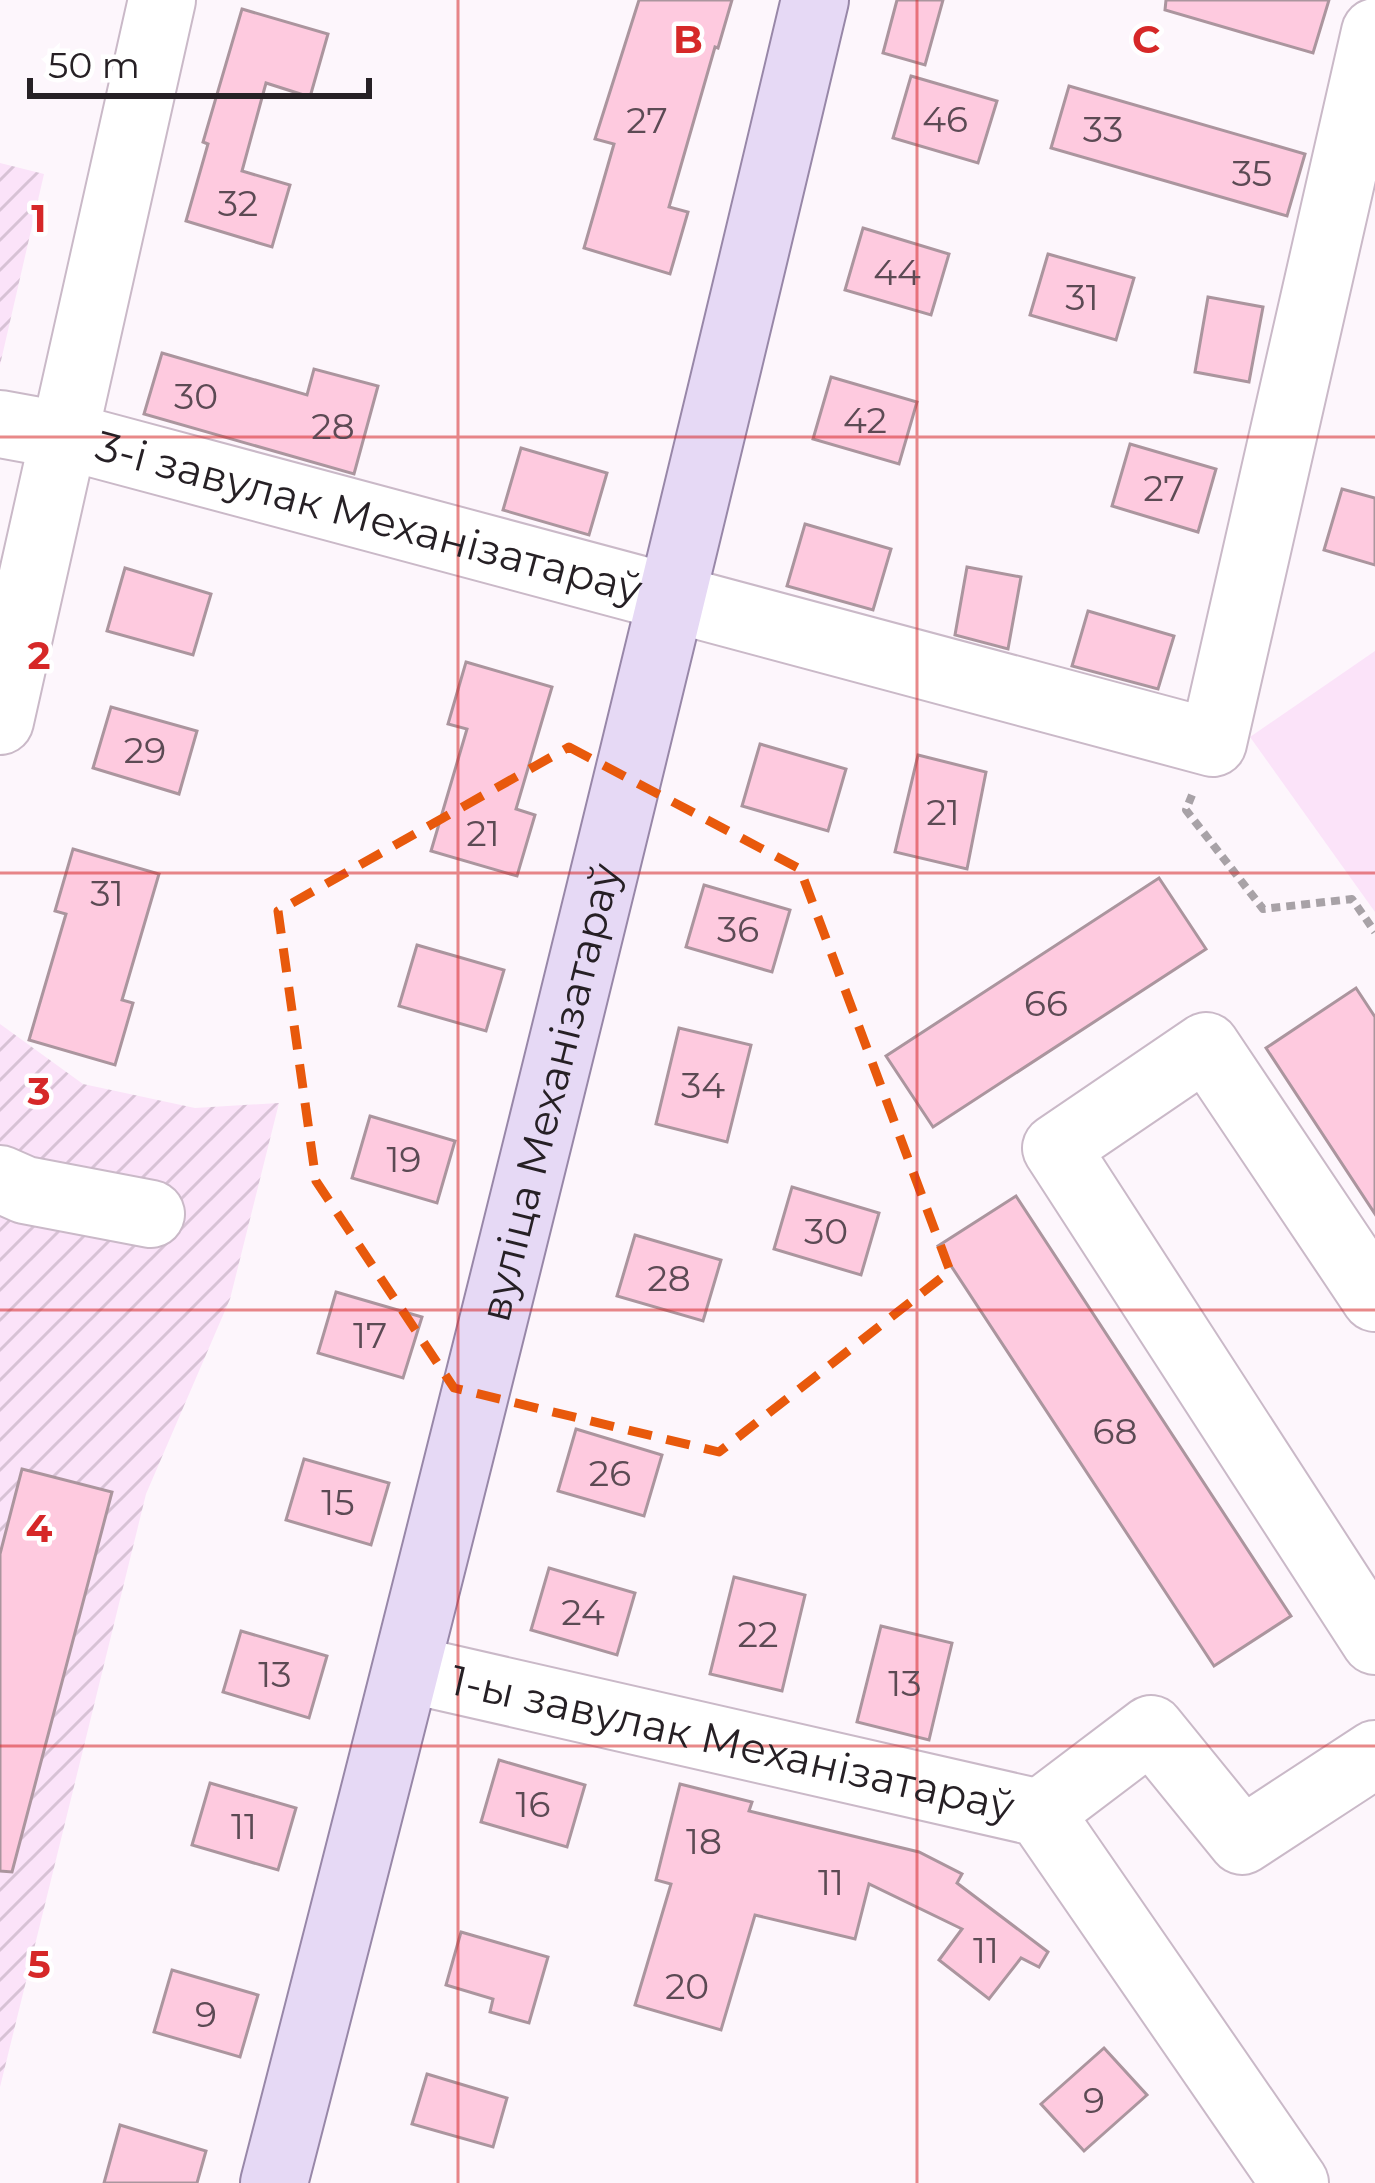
<svg xmlns="http://www.w3.org/2000/svg" width="1375" height="2183" font-family="Montserrat,sans-serif">
<defs>
<pattern id="industrial-furrows" width="10" height="10" patternUnits="userSpaceOnUse" patternTransform="scale(3)"><rect width="10" height="10" fill="#fbe3f9"/><path d="M-1 1l2-2M0 10L10 0M9 11l2-2" fill="none" stroke="#d7c2d5"/></pattern>
</defs>
<rect width="100%" height="100%" fill="#fdf6fc"/>
<path fill="#fbe3f9" d="M1375 651V912L1250 737Z"/>
<g fill="url(#industrial-furrows)">
<path d="M0 163 44 174 0 365Z"/>
<path d="M0 1024 83 1084 195 1108 279 1103 230 1299 146 1494 0 2087Z"/>
</g>
<g fill="#fecadf" stroke="#ab959e" stroke-width="3">
<path d="M639 0H732L718 48 715 47 669 207 688 212 670 274 584 248 614 144 595 139Z"/>
<path d="M897 0H943L925 65 883 53Z"/>
<path d="M1166 0H1329L1313 53 1165 10Z"/>
<path d="M242 9 328 34 310 97 266 83 242 171 290 185 272 247 186 221 208 144 203 142Z"/>
<path d="M911 76 997 101 978 163 893 138Z"/>
<path d="M1069 86 1305 154 1287 216 1051 148Z"/>
<path d="M863 228 949 254 931 315 845 290Z"/>
<path d="M1048 254 1134 278 1116 340 1030 315Z"/>
<path d="M1208 297 1263 307 1249 382 1195 372Z"/>
<path d="M162 353 307 395 314 369 378 386 354 474 144 414Z"/>
<path d="M831 377 917 402 899 464 813 439Z"/>
<path d="M1130 444 1216 469 1198 532 1112 506Z"/>
<path d="M521 448 607 473 589 535 503 510Z"/>
<path d="M1342 489 1375 498V565L1324 550Z"/>
<path d="M805 524 891 549 873 610 787 586Z"/>
<path d="M967 567 1021 577 1008 649 955 635Z"/>
<path d="M125 568 211 594 193 655 107 631Z"/>
<path d="M1088 611 1174 636 1158 689 1072 666Z"/>
<path d="M466 662 552 687 516 809 535 815 517 876 431 851 467 729 448 724Z"/>
<path d="M111 707 197 731 179 794 93 768Z"/>
<path d="M760 744 846 769 828 831 742 806Z"/>
<path d="M918 755 986 772 967 869 895 852Z"/>
<path d="M73 849 159 874 122 1000 133 1003 115 1065 29 1040 66 914 55 911Z"/>
<path d="M1159 878 1206 949 933 1127 886 1056Z"/>
<path d="M704 885 790 910 772 972 686 947Z"/>
<path d="M417 945 504 970 486 1031 399 1006Z"/>
<path d="M1356 988 1375 1017V1214L1266 1048Z"/>
<path d="M679 1028 751 1045 727 1142 656 1124Z"/>
<path d="M370 1116 455 1141 437 1203 352 1178Z"/>
<path d="M792 1187 879 1213 861 1275 774 1249Z"/>
<path d="M1016 1196 1291 1616 1214 1666 938 1246Z"/>
<path d="M635 1235 721 1260 703 1321 617 1296Z"/>
<path d="M336 1292 422 1317 403 1378 318 1353Z"/>
<path d="M576 1429 662 1455 644 1516 558 1491Z"/>
<path d="M304 1459 389 1483 371 1545 286 1520Z"/>
<path d="M22 1469 112 1492 12 1872 0 1871V1554Z"/>
<path d="M549 1568 635 1593 617 1655 531 1630Z"/>
<path d="M734 1577 805 1595 782 1691 710 1674Z"/>
<path d="M881 1626 952 1643 929 1740 857 1722Z"/>
<path d="M241 1631 327 1656 309 1718 223 1692Z"/>
<path d="M499 1760 585 1785 567 1847 481 1822Z"/>
<path d="M210 1783 296 1808 278 1870 192 1845Z"/>
<path d="M680 1784 752 1802 749 1811 919 1852 962 1874 957 1883 1048 1952 1039 1967 1021 1958 989 1999 939 1960 962 1929 869 1884 855 1939 755 1915 721 2030 635 2005 671 1884 656 1880Z"/>
<path d="M461 1932 548 1957 529 2023 490 2012 493 1999 446 1985Z"/>
<path d="M172 1970 258 1995 240 2057 154 2032Z"/>
<path d="M1104 2048 1147 2095 1084 2151 1041 2104Z"/>
<path d="M427 2074 507 2098 493 2147 412 2124Z"/>
<path d="M120 2125 206 2151 197 2183H104Z"/>
</g>
<g fill="none" stroke-linecap="round" stroke-linejoin="round">
<defs>
<g id="minor">
<path id="s1" d="M0 424 66 436 1213 743 1375 32"/>
<path d="M0 721 162 0"/>
<path d="M0 1179 25 1190 151 1214"/>
<path d="M1375 1298 1206 1046 1056 1148 1375 1641"/>
<path id="s2" d="M408 1669 1040 1813 1295 2183"/>
<path d="M1040 1813 1151 1729 1242 1841 1375 1754"/>
</g>
<g id="major">
<path id="s3" d="M274 2183C462 1457 642 729 815 0"/>
</g>
</defs>
<use href="#minor" stroke="#cab9c8" stroke-width="70"/>
<use href="#major" stroke="#9887a8" stroke-width="70"/>
<path stroke="#a8a2a7" stroke-width="8" stroke-dasharray="9 6" stroke-linecap="butt" d="M1192 795 1186 810 1263 909 1352 899 1375 932"/>
<use href="#minor" stroke="#fff" stroke-width="66"/>
<use href="#major" stroke="#e6d9f5" stroke-width="66"/>
</g>
<path fill="none" stroke="#e8590c" stroke-width="9" stroke-dasharray="24 15" stroke-linejoin="round" d="M569 747 800 869 950 1271 719 1452 454 1388 316 1181 278 911Z"/>
<path fill="none" stroke="#d62828" stroke-width="3" stroke-opacity="0.55" d="M458 0V2183M917 0V2183M0 437H1375M0 873H1375M0 1310H1375M0 1746H1375"/>
<g text-anchor="middle" dominant-baseline="central" stroke-width="9" stroke-linejoin="round" paint-order="stroke">
<g font-size="36" fill="#5c4a54">
<text x="945" y="119">46</text>
<text x="647" y="120">27</text>
<text x="1103" y="129">33</text>
<text x="1252" y="173">35</text>
<text x="238" y="203">32</text>
<text x="897" y="272">44</text>
<text x="1082" y="297">31</text>
<text x="196" y="396">30</text>
<text x="865" y="420">42</text>
<text x="333" y="426">28</text>
<text x="1164" y="488">27</text>
<text x="145" y="750">29</text>
<text x="943" y="812">21</text>
<text x="483" y="833">21</text>
<text x="107" y="893">31</text>
<text x="738" y="929">36</text>
<text x="1046" y="1003">66</text>
<text x="703" y="1085">34</text>
<text x="404" y="1159">19</text>
<text x="826" y="1231">30</text>
<text x="669" y="1278">28</text>
<text x="370" y="1335">17</text>
<text x="1115" y="1431">68</text>
<text x="610" y="1473">26</text>
<text x="338" y="1502">15</text>
<text x="583" y="1612">24</text>
<text x="758" y="1634">22</text>
<text x="275" y="1674">13</text>
<text x="905" y="1683">13</text>
<text x="533" y="1804">16</text>
<text x="244" y="1826">11</text>
<text x="704" y="1841">18</text>
<text x="831" y="1882">11</text>
<text x="986" y="1950">11</text>
<text x="687" y="1986">20</text>
<text x="206" y="2014">9</text>
<text x="1094" y="2100">9</text>
</g>
<g font-size="42" fill="#262025" stroke="#fff">
<text stroke="none"><textPath href="#s1" startOffset="381">3-і завулак Механізатараў</textPath></text>
<text stroke="none"><textPath href="#s3" startOffset="1125">вуліца Механізатараў</textPath></text>
<text stroke="none"><textPath href="#s2" startOffset="333">1-ы завулак Механізатараў</textPath></text>
</g>
</g>
<g font-size="39" text-anchor="middle" font-weight="bold" fill="#d62828" stroke="#fff" stroke-width="9" stroke-linejoin="round" paint-order="stroke">
<text x="688" y="53">B</text>
<text x="1146" y="53">C</text>
<text x="39" y="232">1</text>
<text x="39" y="669">2</text>
<text x="39" y="1105">3</text>
<text x="39" y="1542">4</text>
<text x="39" y="1978">5</text>
</g>
<path d="M30 78v18h339v-18" fill="none" stroke="#262025" stroke-width="6"/>
<text x="48" y="78" font-size="36" fill="#262025" stroke="#ffffff" stroke-width="9" paint-order="stroke">50 m</text>
</svg>
